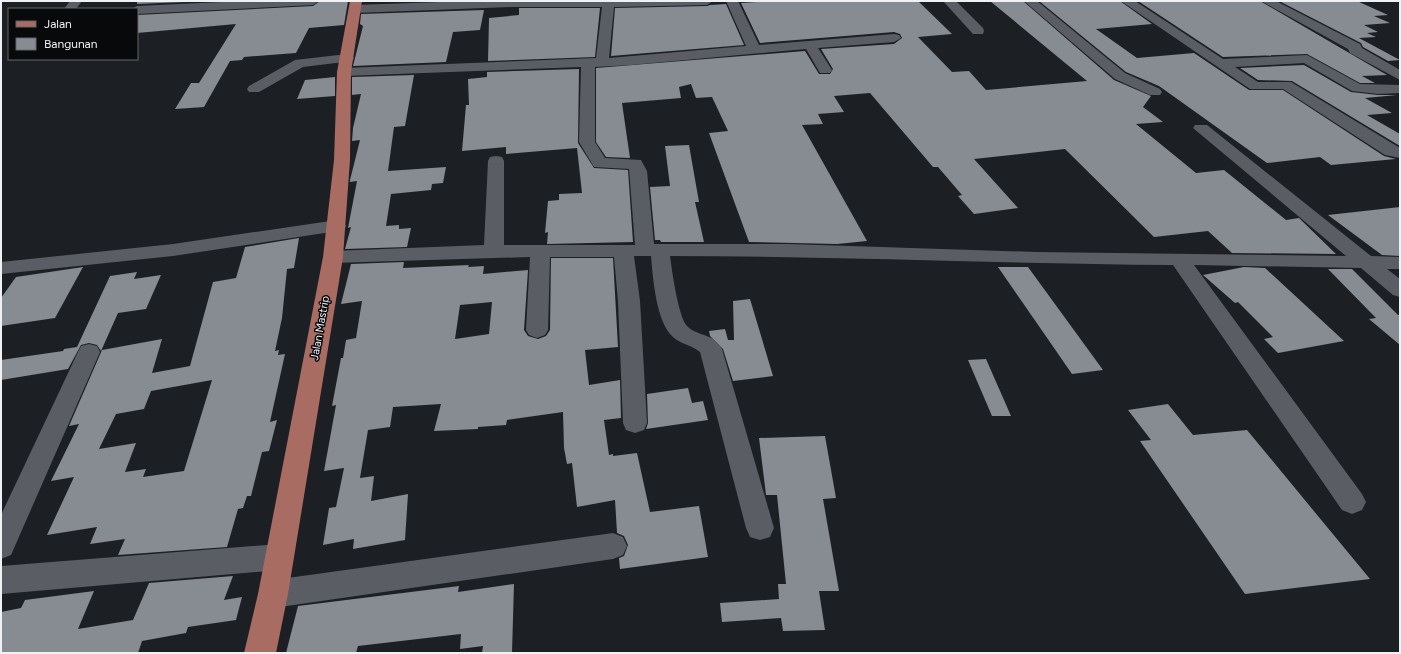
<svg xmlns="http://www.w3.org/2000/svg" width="1401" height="654" font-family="Figtree,sans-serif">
<rect width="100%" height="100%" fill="#1c1f24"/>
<g fill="#878b92" fill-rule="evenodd">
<path d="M137 1H211L137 4Z"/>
<path d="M320 1H348L344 25 309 28 296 53 244 57 242 60 230 61 204 107 175 109 191 83H199L236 24 137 33V15L313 6Z"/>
<path d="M773 1H918L952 34 918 37 952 72 969 71 986 90 1087 81 990 1H1023L1114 80 1151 96 1143 107 1163 122 1136 124 1196 173 1224 170 1286 220 1299 218 1336 254 1232 253 1208 231 1154 237 1065 149 974 159 1018 208 974 214 958 196 962 195 938 167H933L870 93 834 96 844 112 818 114 823 124 802 125 867 241 837 244 749 242 709 133 728 131 712 97 696 98 691 84 679 87 681 98 622 103 630 158 606 157 596 142V68L805 51 819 74H830L833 69 821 49 894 44 902 38 900 34 894 32 760 43 741 3Z"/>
<path d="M1039 1H1120L1152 24 1096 29 1137 58 1194 53 1249 90H1283L1384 156 1396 159 1331 165 1320 157 1267 163 1159 86 1126 72Z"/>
<path d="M1138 1H1260L1387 75 1362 76 1375 83H1360L1307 54 1223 57Z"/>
<path d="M1279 1H1357L1388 15 1374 16 1390 23 1364 25 1378 32 1367 33 1376 37 1359 38 1400 60 1388 61 1363 47 1361 43Z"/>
<path d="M726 4 744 45 611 56 615 8 707 6 710 5Z"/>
<path d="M519 8H600L595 57 488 61 489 18 519 15Z"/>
<path d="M484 10 480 30 453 32 446 62 353 66 363 26 360 24 361 14Z"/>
<path d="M1304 65 1351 92 1378 95H1397L1365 98 1392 113 1367 115 1400 134V146L1292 81 1258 80 1240 68Z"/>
<path d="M579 69 578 143 594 168 628 170 633 242 547 244 548 232 545 233 548 201 559 200V194L582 193 577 148 506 154V147L462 151 466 105H469L468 79 487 77V72Z"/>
<path d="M414 75 405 126 394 127 388 171 446 167 443 183 432 184 431 190 391 194 386 226 399 225V229L411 228 407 247 345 249 351 227 348 228 357 181 350 182V180L360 140 352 141 353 128 361 94 352 95V77Z"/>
<path d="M335 77V96L297 99 305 80Z"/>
<path d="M689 145 699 202H695L704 242H661L660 240H655L650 187 670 186 665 146Z"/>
<path d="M1400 207V256L1382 255 1328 215Z"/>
<path d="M299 238 294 268 287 269 282 318 275 351 279 350 278 355 285 354 270 422 277 420 269 451 262 452 251 496H247L243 508 238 509 227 547 118 555 125 539 90 544 97 527 47 535 74 477 51 481 79 424 69 426 102 350 162 339 152 373 190 366 213 282 236 278 245 247ZM212 380 184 471 143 477 146 469 125 472 136 443 99 449 116 414 144 409 151 391Z"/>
<path d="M551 258H613L618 347 585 350 589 385 620 380 621 418 604 420 609 455 613 454V456L637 453 650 512 699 506 708 557 620 569 619 558 624 556 628 545 624 536 617 533 615 500 577 507 572 463 567 464 564 448 563 412 507 420 506 425 478 427V429L434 431 441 404 393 407 390 427 368 430 360 478 374 476 371 501 408 494 405 540 353 549 354 539 323 545 329 508 336 507 344 468 324 471 336 405 332 406 341 358H343L346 340 356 338 362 301 341 304 351 264 404 262 403 268 469 265 468 267 484 266 483 274 528 270 524 330 528 336 538 339 546 336 550 330ZM492 302 489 334 455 339 460 305Z"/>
<path d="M83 267 55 318 1 326V298L16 277Z"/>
<path d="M998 267H1028L1103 370 1072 374Z"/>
<path d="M1244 267 1265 268 1344 341 1278 353 1264 339 1273 337 1238 302 1235 303 1203 275Z"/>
<path d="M1328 269H1352L1398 315H1400V345L1369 319 1376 318Z"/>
<path d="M137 272 134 279 161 275 146 309 118 313 101 351 97 345 89 343 81 345 68 369 1 380V360L63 351 64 349 77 347 110 276Z"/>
<path d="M750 299 773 376 733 381 723 349 710 336 709 331 725 329 728 340H734L733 301Z"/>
<path d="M986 359 1011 416H992L968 360Z"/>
<path d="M688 388 692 403 703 401 708 420 646 429 648 423 647 394Z"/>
<path d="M1168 404 1193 435 1247 430 1370 579 1245 594 1140 441 1151 440 1128 410Z"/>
<path d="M825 436 836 498 823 499 839 591H819L825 630 783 631 781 618 722 622 720 603 779 599 778 584H786L777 495H766L759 438Z"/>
<path d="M233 576 224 600 242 597 236 620 188 627 186 633 142 641 138 653H1V612L21 608 25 600 94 591 78 629 133 620 149 583Z"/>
<path d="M514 584 512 653H482L483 646 460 649 461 634 358 646 356 653H286L298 606 459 586 458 592Z"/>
</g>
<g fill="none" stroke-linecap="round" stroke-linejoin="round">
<g fill="#5a5e64" fill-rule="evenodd">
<path d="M70 1H82L76 9H64Z"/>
<path d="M243 1H319L313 5 137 14V9H132L137 6Z"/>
<path d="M470 1H713L707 5 614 7 609 58 746 46 726 1H738L759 45 894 34 899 35 901 38 894 42 818 48 832 70 830 73H820L806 49 631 65 595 67V142L605 158 641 160 647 171 654 244H789L1037 252 1346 256 1193 128 1195 125H1207L1371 256 1400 257V269H1387L1400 279V297L1393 295 1361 268 1194 265 1362 494 1366 502 1362 510 1352 514 1342 510 1173 265C1006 264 838 256 670 256 672 270 678 316 687 326 698 337 712 332 722 349L774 528 770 537 760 540 750 537 746 528 700 352C692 345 680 344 673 337 656 322 653 278 651 256H634L640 301 647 423 644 430 635 433 626 430 623 423 618 301 614 257H550L548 330 545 335 537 338 529 335 526 330 530 257 333 263 326 261 323 257 326 253 333 251 484 245 488 161 490 157 496 156 502 157 504 161V245H635L629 169 594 167 579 142 581 67 344 76 339 75 337 72 339 69 344 68 596 58 602 7H512L355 13 349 9 355 5Z"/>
<path d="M943 1H956L983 28 984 31 983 34H973Z"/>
<path d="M1024 1H1037L1125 73 1160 89 1162 92 1160 95H1150L1115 79Z"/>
<path d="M1121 1H1135L1223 59 1307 55 1360 84 1400 85V93L1378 94 1352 91 1304 63 1235 67 1258 82H1291L1400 148V158L1385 155 1283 89H1250Z"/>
<path d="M1261 1H1276L1360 44 1362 48 1400 70V80L1350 53 1348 49Z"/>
<path d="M347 54 352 55 354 58 352 61 303 67 259 92H249L247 89 249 86 295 60Z"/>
<path d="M337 220 344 222 346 226 344 230 173 256 1 274V262L173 244Z"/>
<path d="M89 344 97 346 100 352 11 555 1 559V515L78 352 81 346Z"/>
<path d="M613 533 623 537 627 546 623 555 613 559 273 608 262 604 258 594 262 584 273 580Z"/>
<path d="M279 544 289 548 294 557 289 566 279 570 1 594V566Z"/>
</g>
<path fill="#a96c62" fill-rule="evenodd" d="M350 1H362L351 72 350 160 343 257 288 594 276 653H244L258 594 323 257 334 160 337 72Z"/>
</g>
<g text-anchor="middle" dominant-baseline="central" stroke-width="3" stroke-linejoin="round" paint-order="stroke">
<g font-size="11" fill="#eff1f5" stroke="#08090b">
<text transform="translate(320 328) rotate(-80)">Jalan Mastrip</text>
</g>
</g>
<rect width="1401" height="654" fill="none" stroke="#eff1f5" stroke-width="4"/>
<rect x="8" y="8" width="130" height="52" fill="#08090b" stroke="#646669"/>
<rect x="16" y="21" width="20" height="6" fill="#a96c62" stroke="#646669"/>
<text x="44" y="28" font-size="12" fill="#eff1f5">Jalan</text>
<rect x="16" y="38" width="20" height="12" fill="#878b92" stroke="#646669"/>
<text x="44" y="48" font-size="12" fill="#eff1f5">Bangunan</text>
</svg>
